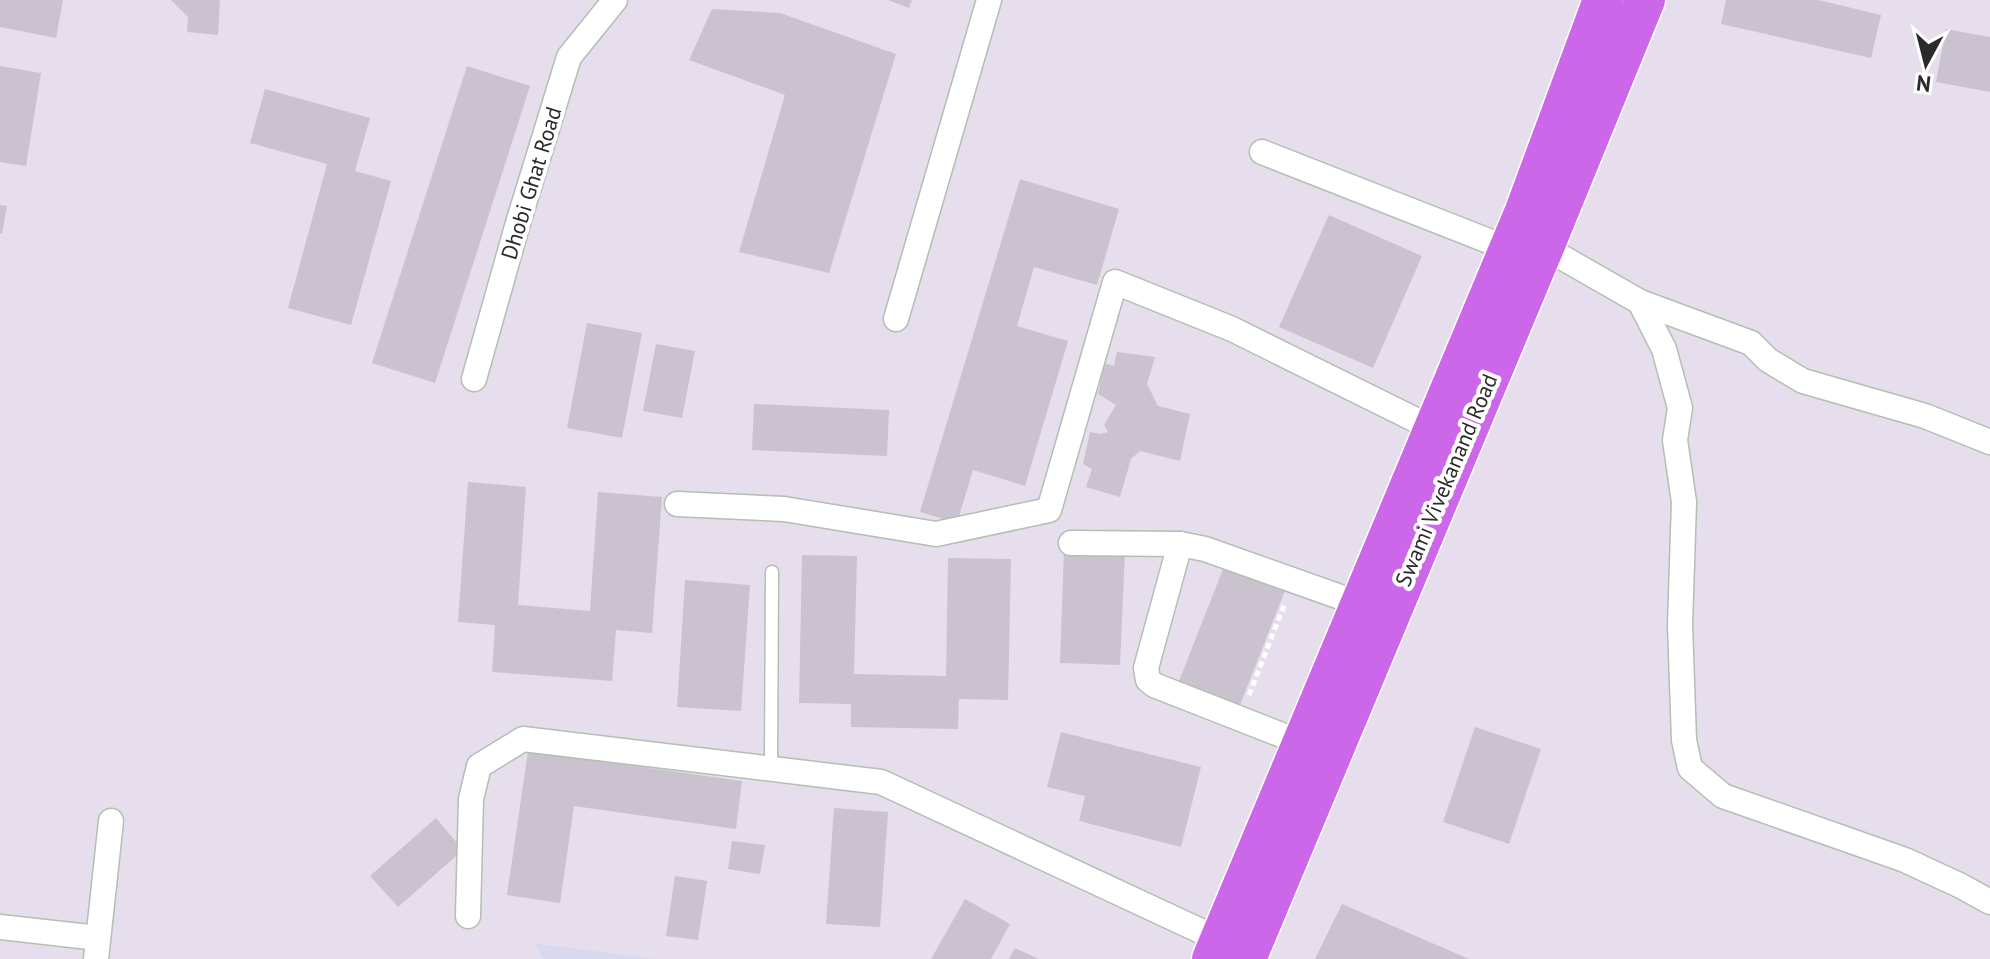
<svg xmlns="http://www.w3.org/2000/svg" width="1990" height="959" font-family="'PT Sans',sans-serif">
<rect width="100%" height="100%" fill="#e6deec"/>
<path fill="#d8d9ee" d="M534 943 654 959H544Z"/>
<g fill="#cac2cf">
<path d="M0 0H63L56 38 0 27Z"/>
<path d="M171 0H220L218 35 187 32 188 17Z"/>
<path d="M888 0H912L909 8Z"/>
<path d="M1726 0H1818L1881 15 1871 58 1721 24Z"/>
<path d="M712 9 780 13 896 54 829 273 739 252 785 95 689 60Z"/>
<path d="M1946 29 1990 37V92L1936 82Z"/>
<path d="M0 66 41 73 26 166 0 162Z"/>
<path d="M467 66 530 86 435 383 372 363Z"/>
<path d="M265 89 370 118 355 171 391 181 351 325 288 308 327 164 250 143Z"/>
<path d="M1020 179 1119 209 1097 285 1034 267 1017 326 1068 341 1025 486 973 470 957 523 920 512Z"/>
<path d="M0 205 7 206 2 234 0 233Z"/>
<path d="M1329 215 1422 256 1373 368 1279 327Z"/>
<path d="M587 323 642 333 622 438 567 428Z"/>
<path d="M656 344 695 351 682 418 643 411Z"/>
<path d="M1117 352 1155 357 1147 384 1158 406 1190 414 1180 461 1140 451 1131 459 1120 497 1086 487 1092 469 1083 464 1090 432 1101 434 1108 432 1104 425 1116 405 1098 394 1104 363 1114 366Z"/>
<path d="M754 404 889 410 887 456 752 450Z"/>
<path d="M468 482 526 487 518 605 590 611 598 492 662 497 652 633 616 630 612 681 492 672 495 625 458 622Z"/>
<path d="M1064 548 1125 551 1120 665 1060 663Z"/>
<path d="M802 555 857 556 854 674 946 676 948 558 1011 559 1008 700 959 699 958 729 851 727V704L799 703Z"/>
<path d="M1227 559 1288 583 1240 705 1179 681Z"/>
<path d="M685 580 750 585 741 711 677 707Z"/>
<path d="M1475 727 1541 749 1509 844 1443 822Z"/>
<path d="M1061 732 1201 767 1181 847 1079 821 1085 796 1047 787Z"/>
<path d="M528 751 742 781 736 829 574 806 560 903 507 895Z"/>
<path d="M834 808 888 812 880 927 826 924Z"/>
<path d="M436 818 463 850 398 907 370 876Z"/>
<path d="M732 841 765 845 760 874 728 869Z"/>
<path d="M675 876 707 881 698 940 666 936Z"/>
<path d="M965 899 1010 924 991 959H931Z"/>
<path d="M1342 904 1469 959H1315Z"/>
<path d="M1015 948 1039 959H1009Z"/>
</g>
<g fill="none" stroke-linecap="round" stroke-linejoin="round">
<defs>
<path id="lane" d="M771 769 772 572"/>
<g id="street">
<path d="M1262 152 1509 249"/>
<path d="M1544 247 1640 302 1664 349 1680 408 1675 440 1684 502 1680 625 1684 740 1690 768 1723 796 1905 860 1961 886 1990 902"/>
<path d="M1640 302 1751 343 1768 360 1803 381 1925 416 1990 442"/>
<path d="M896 319 989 0"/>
<path d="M474 379 518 223 569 57 615 0"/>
<path d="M677 504 784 509 936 534 1049 510 1115 282 1232 329 1434 429"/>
<path d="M1071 543 1180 544"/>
<path d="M1302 743 1154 685 1148 680 1146 668 1180 544 1205 549 1360 604"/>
<path d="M468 916 471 799 479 766 523 739 881 782 1220 940 1232 943"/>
<path d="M0 927 98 938"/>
<path d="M96 959 111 821"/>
</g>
<g id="primary">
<path d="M1212 959 1525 211 1603 0"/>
<path d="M1246 959 1544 247 1645 0"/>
</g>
</defs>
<use href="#lane" stroke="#b4beb1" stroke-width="15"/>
<use href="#street" stroke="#b4beb1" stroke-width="27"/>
<use href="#primary" stroke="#fff" stroke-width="43"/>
<path stroke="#fff" stroke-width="5" stroke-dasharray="6 4" stroke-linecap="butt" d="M1249 695 1285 603"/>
<use href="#lane" stroke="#fff" stroke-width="12"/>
<use href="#street" stroke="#fff" stroke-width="24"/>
<use href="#primary" stroke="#cb67e8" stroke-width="40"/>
</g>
<g text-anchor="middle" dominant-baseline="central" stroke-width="8" stroke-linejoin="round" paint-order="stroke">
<g font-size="22" fill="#2b2b2b" stroke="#fff">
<text transform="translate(531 183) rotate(-73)">Dhobi Ghat Road</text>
<text transform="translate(1446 480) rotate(-67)">Swami Vivekanand Road</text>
</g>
</g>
<g transform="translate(1926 64) rotate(187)" stroke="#ffffff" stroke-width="6" paint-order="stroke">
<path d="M0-6L14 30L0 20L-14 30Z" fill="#2b2b2b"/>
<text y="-12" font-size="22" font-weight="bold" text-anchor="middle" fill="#2b2b2b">N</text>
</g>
</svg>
